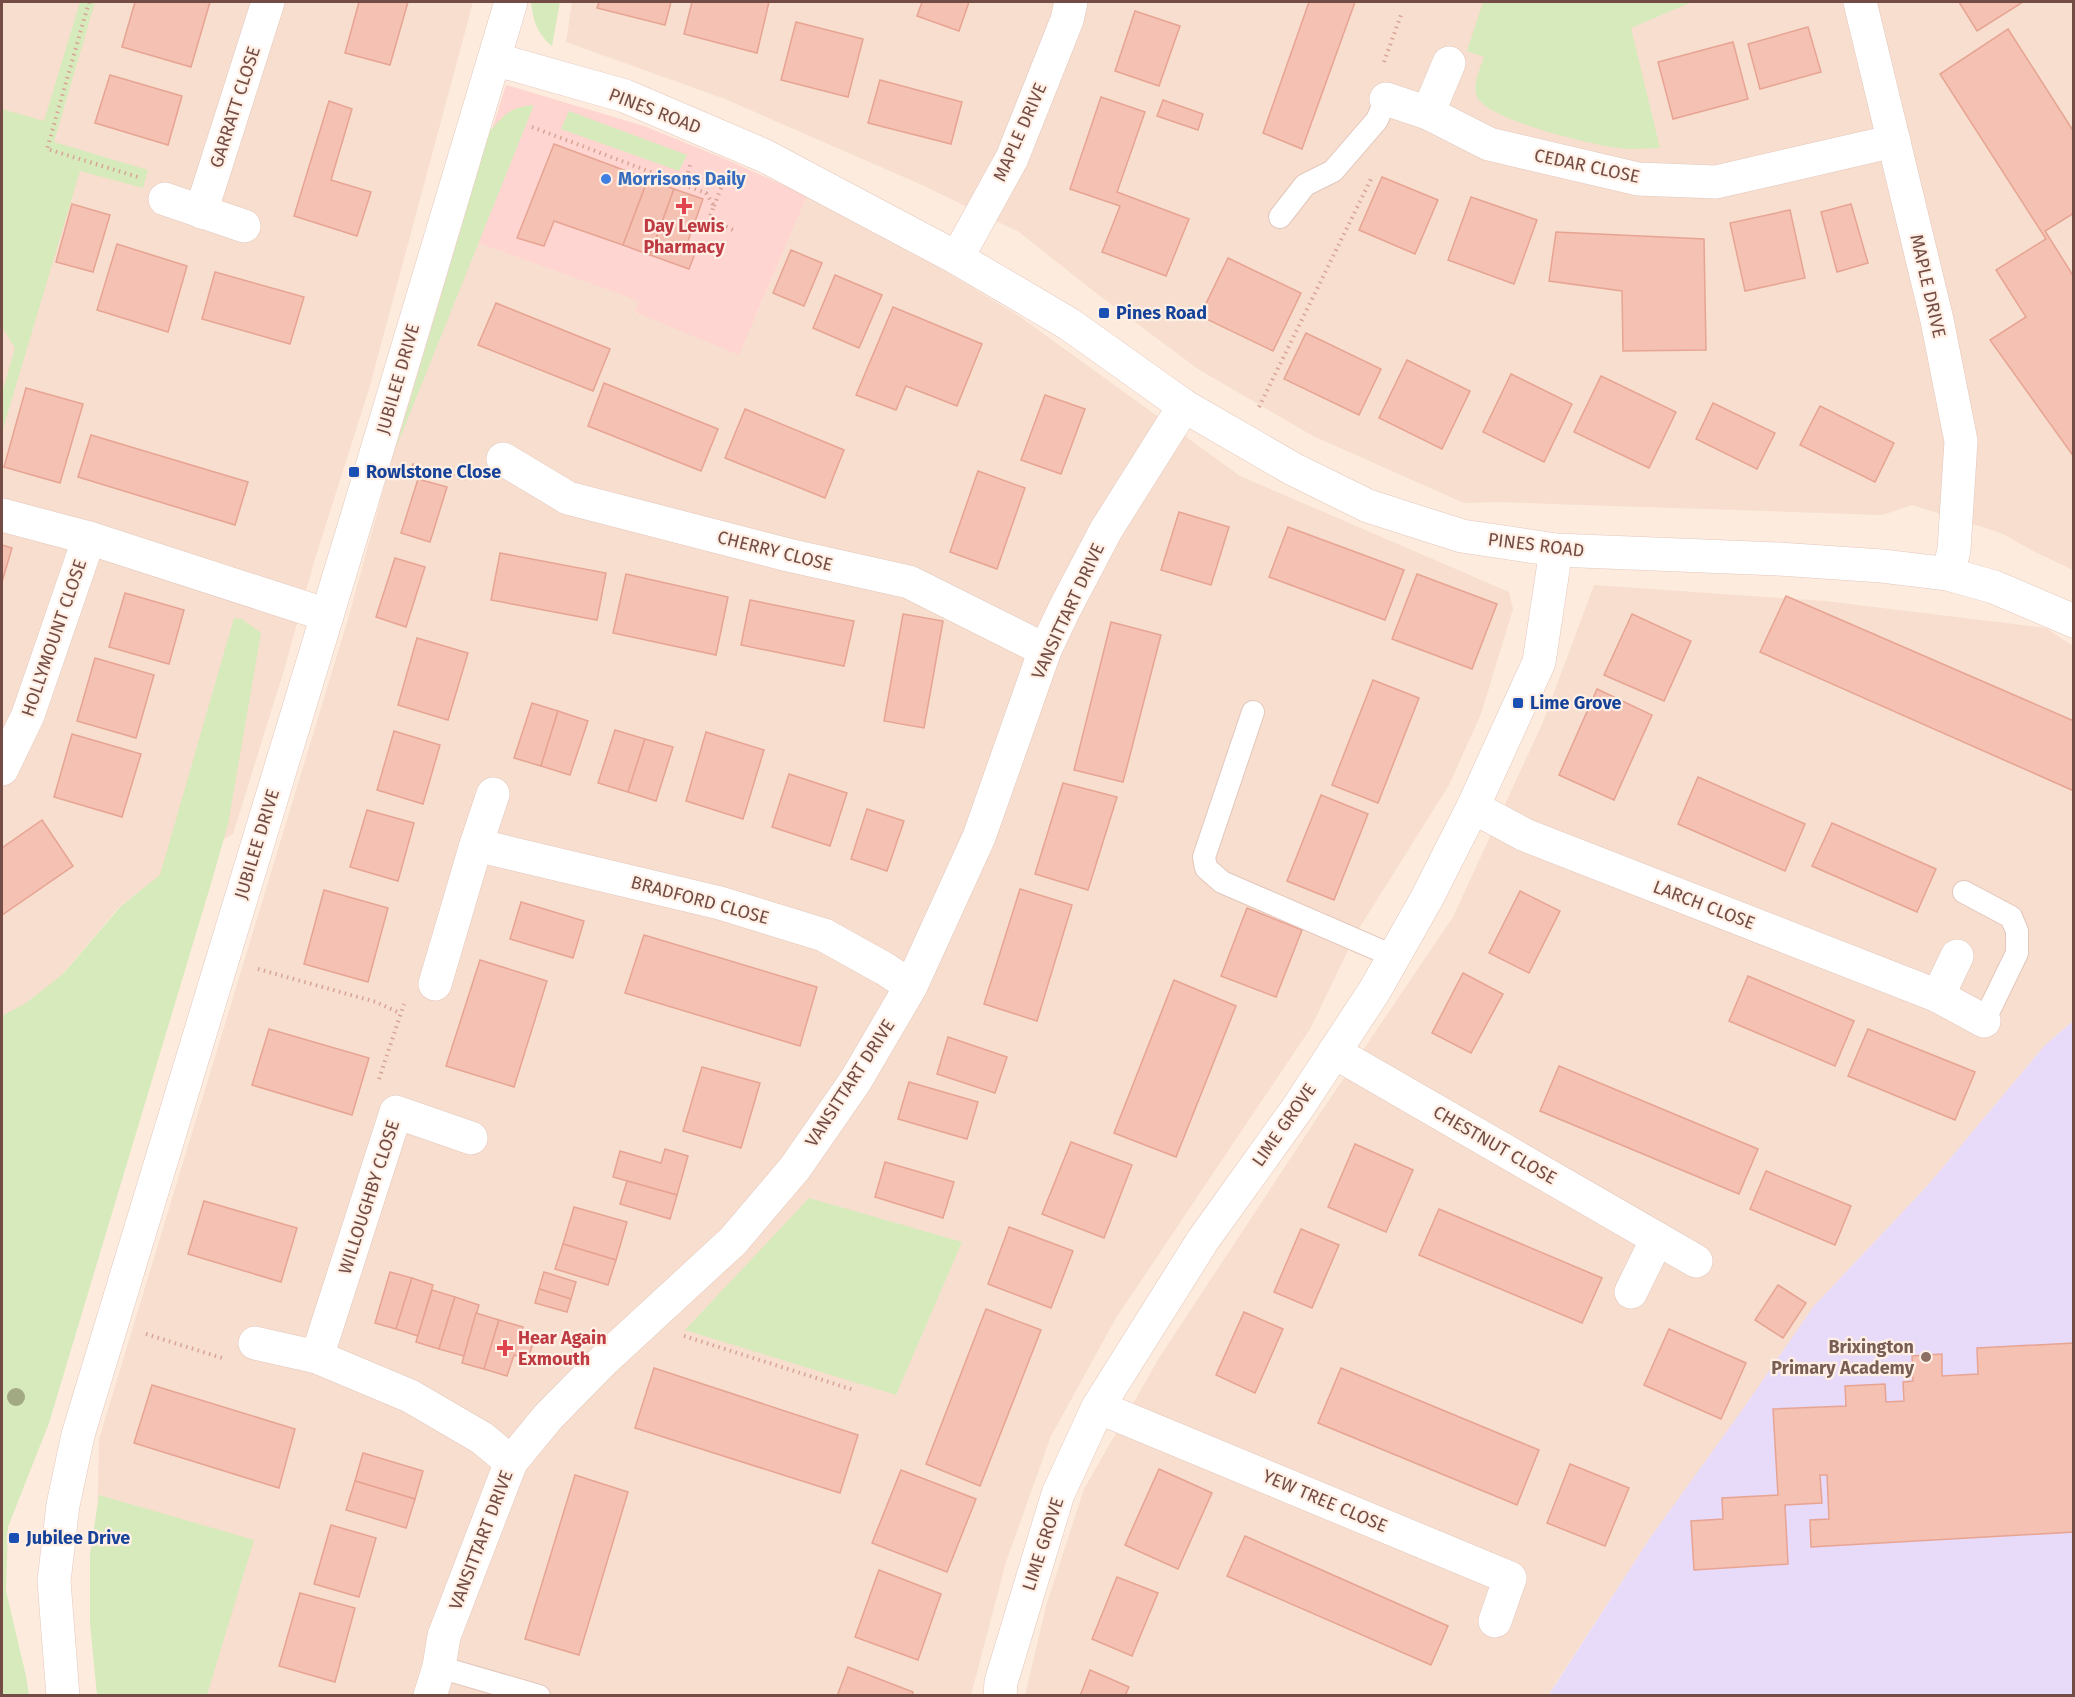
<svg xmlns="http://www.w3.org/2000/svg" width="2075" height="1697" font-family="'Fira Sans',sans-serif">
<rect width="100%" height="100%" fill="#fdebdd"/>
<g fill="#f7dece">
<path d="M2 2H473L369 389 314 562 284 670 233 834 163 874 119 907 61 976 20 1010 2 1018Z"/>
<path d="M572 2H2073V570L2035 552 2001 533 1912 505 1882 515 1498 502 1464 503 1313 436 1198 369 1096 293 1019 232 922 185 725 99 566 42Z"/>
<path d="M807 196 910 250 1019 316 1240 476 1509 592 1513 609 1481 714 1449 785 1358 930 1310 1029 1116 1318 1051 1436 1006 1562 971 1695 104 1696 95 1612 99 1439 348 619 394 451 459 236 640 301 635 313 755 318Z"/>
<path d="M1594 585 1825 601 2046 628 2073 646V1021L2045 1045 1928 1185 1813 1307 1746 1406 1650 1538 1548 1695 1025 1696 1046 1606 1084 1489 1159 1358 1321 1112 1453 917 1543 722Z"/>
</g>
<path fill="#fed5d0" d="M506 85 644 126 730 161 807 196 739 355 635 312 639 301 459 236Z"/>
<path fill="#e8daf9" d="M2073 1021V1695L1548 1696 1650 1538 1745 1406 1813 1307 1928 1185 2045 1045Z"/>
<g fill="#d7eabc">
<path d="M80 2H95L54 142 148 170 143 188 80 171 2 432V393L15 348 2 327V109L44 121Z"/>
<path d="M531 2H560L552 46C537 34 533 20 531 2Z"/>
<path d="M1483 2H1692L1631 28 1660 148C1647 148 1632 150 1618 148 1592 145 1488 120 1477 97 1472 85 1480 69 1484 57L1467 51Z"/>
<path d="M534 105 396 448 490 131C505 114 510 107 534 105Z"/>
<path d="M569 111 687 155 679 171 561 129Z"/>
<path d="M234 618 242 619 261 633 228 824 213 877 49 1423 8 1527 6 1591 26 1676 29 1695H2V1016L26 1003 63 974 120 907 160 875Z"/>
<path d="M809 1198 962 1242 896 1395 685 1330Z"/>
<path d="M99 1495 254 1540 207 1695H97L90 1624V1555Z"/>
</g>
<g fill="#f4c1b3" stroke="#e7a493" stroke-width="1.5">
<path d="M135 2H210L191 67 122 47Z"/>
<path d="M359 2H408L390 65 345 53Z"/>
<path d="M599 2H671L665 25 597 8Z"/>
<path d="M692 2H769L757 53 684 34Z"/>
<path d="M922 2H969L959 31 917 16Z"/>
<path d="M1309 2H1355L1302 149 1263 133Z"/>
<path d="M1959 2H2023L1977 31Z"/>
<path d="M1135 11 1180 26 1159 86 1115 71Z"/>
<path d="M796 22 863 39 848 97 781 80Z"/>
<path d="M1808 27 1821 72 1760 89 1748 44Z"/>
<path d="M2008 29 2074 132V213L2045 231 2074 277V457L1990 340 2026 317 1996 270 2046 239 1940 74Z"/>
<path d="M1733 42 1748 99 1673 119 1658 62Z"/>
<path d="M110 75 182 96 168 145 95 123Z"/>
<path d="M880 80 962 102 951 144 868 123Z"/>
<path d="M1101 97 1145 112 1117 192 1189 219 1166 276 1102 252 1120 206 1070 189Z"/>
<path d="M1163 100 1203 114 1198 130 1157 116Z"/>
<path d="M329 101 352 109 331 180 371 192 357 236 294 216Z"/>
<path d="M554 144 648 179 623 245 554 221 544 246 517 238Z"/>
<path d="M1382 177 1438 200 1415 254 1359 230Z"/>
<path d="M648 179 674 189 650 255 623 245Z"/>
<path d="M674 189 703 199 687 244 697 248 689 269 650 255Z"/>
<path d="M1471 197 1537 220 1514 284 1448 260Z"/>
<path d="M72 204 110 215 93 272 56 262Z"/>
<path d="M1851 204 1868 263 1837 272 1821 212Z"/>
<path d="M1790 210 1805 278 1745 291 1730 223Z"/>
<path d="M1556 232 1704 239 1706 350 1623 351 1622 291 1549 281Z"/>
<path d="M117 244 187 266 168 332 97 310Z"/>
<path d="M791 250 822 263 804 306 773 293Z"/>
<path d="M1228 258 1301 293 1273 351 1200 316Z"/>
<path d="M215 272 304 297 290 344 202 319Z"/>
<path d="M835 275 882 295 859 348 813 328Z"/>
<path d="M496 303 610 349 593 391 478 345Z"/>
<path d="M893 307 982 344 957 406 906 386 896 410 856 395Z"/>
<path d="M1306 333 1381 369 1359 415 1284 379Z"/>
<path d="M1407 360 1470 391 1442 449 1379 418Z"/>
<path d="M1511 374 1572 404 1544 462 1483 432Z"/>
<path d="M1601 376 1676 412 1649 468 1574 432Z"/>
<path d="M604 383 718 429 701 471 588 426Z"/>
<path d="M26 388 83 404 60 483 4 467Z"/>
<path d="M1045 395 1085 409 1061 474 1021 460Z"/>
<path d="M1713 403 1775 433 1757 469 1696 439Z"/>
<path d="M1820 406 1894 443 1875 482 1800 445Z"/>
<path d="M745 409 844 450 825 498 725 458Z"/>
<path d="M91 435 248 482 235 525 78 477Z"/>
<path d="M978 471 1025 488 997 569 950 552Z"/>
<path d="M418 479 447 487 430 542 401 533Z"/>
<path d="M1179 512 1229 527 1211 585 1161 570Z"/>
<path d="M1288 527 1404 570 1385 620 1269 577Z"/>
<path d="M2 545 12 548 2 582Z"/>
<path d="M500 553 606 573 597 620 491 600Z"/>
<path d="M395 558 425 567 406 627 376 617Z"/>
<path d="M626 574 728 597 716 655 613 633Z"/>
<path d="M1417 574 1497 604 1472 669 1392 639Z"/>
<path d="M125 593 184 610 169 664 109 647Z"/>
<path d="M1786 596 2074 721V791L1760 652Z"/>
<path d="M750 600 854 621 844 666 741 645Z"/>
<path d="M903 614 943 621 924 728 884 721Z"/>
<path d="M1632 614 1691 641 1664 701 1604 675Z"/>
<path d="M1111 622 1161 635 1123 782 1074 770Z"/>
<path d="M417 638 468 653 448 720 398 705Z"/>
<path d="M95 658 154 675 136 738 77 721Z"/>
<path d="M1373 680 1419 698 1378 803 1332 785Z"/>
<path d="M1597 689 1652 715 1614 800 1559 775Z"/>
<path d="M532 703 558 711 541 766 514 758Z"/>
<path d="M558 711 588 721 570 775 541 766Z"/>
<path d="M615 730 645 739 628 792 598 783Z"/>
<path d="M394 731 440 745 423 804 377 790Z"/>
<path d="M706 732 764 750 743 819 686 801Z"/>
<path d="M72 734 141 754 122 817 54 797Z"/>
<path d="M645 739 673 747 656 801 628 792Z"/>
<path d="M789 774 847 793 830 846 772 827Z"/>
<path d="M1698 777 1805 824 1785 871 1678 824Z"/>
<path d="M1063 783 1117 797 1088 890 1035 874Z"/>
<path d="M1321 795 1368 814 1334 900 1287 881Z"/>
<path d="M867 809 904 821 887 871 851 859Z"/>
<path d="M367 810 414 823 398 881 350 867Z"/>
<path d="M42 820 73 866 2 915V848Z"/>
<path d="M1832 823 1936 869 1917 912 1812 866Z"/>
<path d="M1020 889 1072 905 1037 1021 984 1004Z"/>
<path d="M324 890 388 908 368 982 304 964Z"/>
<path d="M1520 891 1560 911 1529 973 1489 953Z"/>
<path d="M521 902 584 921 573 958 510 939Z"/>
<path d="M1247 908 1302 930 1276 997 1221 976Z"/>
<path d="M644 935 817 987 800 1046 625 993Z"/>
<path d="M480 960 547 981 514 1087 446 1066Z"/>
<path d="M1463 973 1503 994 1471 1053 1432 1033Z"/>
<path d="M1748 976 1854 1021 1835 1066 1729 1021Z"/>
<path d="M1174 980 1236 1006 1176 1157 1114 1133Z"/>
<path d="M269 1029 369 1058 352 1115 252 1085Z"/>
<path d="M1868 1029 1975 1072 1955 1120 1848 1076Z"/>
<path d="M948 1037 1007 1057 995 1093 937 1074Z"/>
<path d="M1559 1066 1758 1149 1739 1194 1540 1111Z"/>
<path d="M702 1067 760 1083 741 1148 683 1131Z"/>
<path d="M909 1082 978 1102 967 1139 898 1119Z"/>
<path d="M1071 1142 1132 1165 1104 1238 1042 1214Z"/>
<path d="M1355 1144 1413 1170 1386 1232 1328 1207Z"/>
<path d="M665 1149 688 1156 677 1195 613 1177 620 1151 661 1163Z"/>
<path d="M885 1162 954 1182 943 1218 875 1197Z"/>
<path d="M1766 1171 1851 1206 1835 1245 1750 1209Z"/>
<path d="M627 1181 677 1195 670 1219 620 1204Z"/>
<path d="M204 1201 297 1228 281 1282 188 1254Z"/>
<path d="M574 1207 627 1222 616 1260 563 1244Z"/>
<path d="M1439 1209 1602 1278 1582 1323 1419 1255Z"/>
<path d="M1009 1227 1073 1251 1051 1308 988 1284Z"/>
<path d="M1301 1229 1339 1245 1312 1308 1274 1292Z"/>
<path d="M563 1244 616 1260 608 1285 555 1269Z"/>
<path d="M390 1272 412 1278 396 1329 375 1323Z"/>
<path d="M544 1272 576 1282 571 1299 539 1289Z"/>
<path d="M412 1278 433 1285 418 1336 396 1329Z"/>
<path d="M1778 1285 1806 1303 1783 1338 1755 1320Z"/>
<path d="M539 1289 571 1299 567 1312 535 1303Z"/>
<path d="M432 1290 455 1297 439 1349 416 1342Z"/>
<path d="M455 1297 479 1305 464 1356 439 1349Z"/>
<path d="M986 1309 1041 1330 980 1486 926 1464Z"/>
<path d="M1244 1312 1283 1329 1255 1393 1216 1375Z"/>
<path d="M476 1313 499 1320 484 1369 462 1363Z"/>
<path d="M499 1320 523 1327 520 1335 534 1340 528 1359 514 1355 507 1376 484 1369Z"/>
<path d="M1669 1329 1746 1363 1721 1419 1644 1385Z"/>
<path d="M2074 1343V1532L1811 1547 1810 1520 1829 1519 1827 1475H1820L1822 1503 1785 1505 1788 1564 1694 1570 1691 1521 1723 1519 1722 1498 1778 1495 1773 1409 1846 1406 1845 1386 1885 1384 1886 1402 1904 1401 1903 1382 1913 1381 1912 1356 1942 1354V1376L1978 1374 1977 1348Z"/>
<path d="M654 1368 858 1435 840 1493 635 1428Z"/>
<path d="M1341 1368 1539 1450 1517 1505 1318 1423Z"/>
<path d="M152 1385 295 1429 279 1488 134 1443Z"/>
<path d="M363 1453 423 1471 415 1499 355 1481Z"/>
<path d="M1570 1464 1629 1488 1605 1546 1547 1523Z"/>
<path d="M1159 1469 1212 1493 1178 1569 1125 1545Z"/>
<path d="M901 1470 976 1499 947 1572 872 1543Z"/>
<path d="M575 1475 628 1492 579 1655 525 1639Z"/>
<path d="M355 1481 415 1499 406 1528 346 1510Z"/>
<path d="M331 1525 376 1538 359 1597 314 1584Z"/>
<path d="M1245 1536 1448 1626 1431 1665 1227 1576Z"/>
<path d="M879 1570 941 1594 918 1660 855 1637Z"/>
<path d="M1117 1577 1158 1593 1132 1656 1092 1639Z"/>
<path d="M300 1593 355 1608 335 1682 279 1666Z"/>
<path d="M848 1667 913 1692 912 1696H837Z"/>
<path d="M1090 1670 1129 1687 1125 1696H1080Z"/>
</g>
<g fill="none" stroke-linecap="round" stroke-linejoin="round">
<defs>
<g id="service">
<path d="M1280 217 1305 185 1333 171 1377 120 1386 99"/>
<path d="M1253 712 1204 857 1206 868 1222 882 1393 956"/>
<path d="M1964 892 2011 917 2017 931V953L1984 1021"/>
<path d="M439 1667 539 1696"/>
</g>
<g id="minor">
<path d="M1860 2 1937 320 1961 441 1954 550 1948 574"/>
<path d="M1386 99 1428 113 1489 144 1638 179 1716 182 1894 141"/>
<path d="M1428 113 1449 63"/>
<path d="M165 199 244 226"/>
<path d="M201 212 268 2"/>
<path d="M957 258 1012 158 1067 20 1071 2"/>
<path d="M503 459 568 498 788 555 909 582 1045 650"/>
<path d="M2 515 89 538 327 615"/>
<path d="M2 769 28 715 89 538"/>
<path d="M1473 807 1525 835 1938 996 1984 1021"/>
<path d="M476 845 493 794"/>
<path d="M435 984 476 845 720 903 824 935 885 969 911 986"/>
<path d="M1938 996 1957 956"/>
<path d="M1334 1052 1696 1261"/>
<path d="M471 1138 396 1112 317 1357 410 1396 482 1438 511 1462"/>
<path d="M1631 1292 1657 1239"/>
<path d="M255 1343 317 1357"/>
<path d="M1098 1407 1510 1578 1495 1621"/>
<path d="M430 1696 439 1667 444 1636 511 1462 548 1417 605 1359 733 1241 795 1168 856 1080 911 986 979 837 1045 650 1065 608 1106 530 1184 406"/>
<path d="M1000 1696 1001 1682 1058 1494 1098 1407 1203 1240 1297 1109 1375 990 1427 898 1473 807 1539 662 1556 550"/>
</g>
<g id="tertiary">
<path d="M494 59 625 96 765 156 957 258 1069 324 1184 406 1293 469 1368 506 1462 536 1556 550 1778 559 1882 566 1948 574 1994 587 2074 621"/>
<path d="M63 1696 54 1581 63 1505 78 1435 357 517 511 2"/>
</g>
</defs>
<use href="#service" stroke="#e3c7bc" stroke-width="24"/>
<use href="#minor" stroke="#e3c7bc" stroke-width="34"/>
<use href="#tertiary" stroke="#e3c7bc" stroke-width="34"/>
<g stroke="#d8a497" stroke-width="4" stroke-dasharray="1.5 4.5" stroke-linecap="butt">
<path d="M89 2 47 149 138 177"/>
<path d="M1384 62 1401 15"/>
<path d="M532 127 706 193 714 206 709 219 733 230"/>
<path d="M685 184 690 165"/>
<path d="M714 206 725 178"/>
<path d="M1259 407 1372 177"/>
<path d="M412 465 464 479 470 475"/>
<path d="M258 969 376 1002 400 1013"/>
<path d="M379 1079 404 1004"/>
<path d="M146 1334 222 1358"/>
<path d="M684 1336 854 1390"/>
</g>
<use href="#service" stroke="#fff" stroke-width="22"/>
<use href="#minor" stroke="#fff" stroke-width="33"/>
<use href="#tertiary" stroke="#fff" stroke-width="33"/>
</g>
<circle fill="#a1aa83" cx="16" cy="1397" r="9"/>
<circle fill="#3f7fe0" stroke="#ffefe4" stroke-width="2" cx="606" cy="179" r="6"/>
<g fill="#e0444e" stroke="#ffefe4" stroke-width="2">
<path d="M681 197h6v6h6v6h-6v6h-6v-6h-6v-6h6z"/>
<path d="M502 1339h6v6h6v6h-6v6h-6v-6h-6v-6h6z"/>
</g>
<g fill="#1a4fb4" stroke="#ffefe4" stroke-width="2">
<rect x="1098" y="307" width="12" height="12" rx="3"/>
<rect x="348" y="466" width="12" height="12" rx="3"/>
<rect x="1512" y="697" width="12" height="12" rx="3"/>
<rect x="8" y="1532" width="12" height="12" rx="3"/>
</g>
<circle fill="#8d6e63" stroke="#ffefe4" stroke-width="2" cx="1926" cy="1357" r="6"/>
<g text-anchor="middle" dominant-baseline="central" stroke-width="4.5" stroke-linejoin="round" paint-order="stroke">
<g font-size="18" fill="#734d45" stroke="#ffefe4">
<text transform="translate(235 107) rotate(-72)">GARRATT CLOSE</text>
<text transform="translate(655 111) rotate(21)">PINES ROAD</text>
<text transform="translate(1020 132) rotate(-66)">MAPLE DRIVE</text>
<text transform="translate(1587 166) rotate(12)">CEDAR CLOSE</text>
<text transform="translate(1928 286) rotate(77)">MAPLE DRIVE</text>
<text transform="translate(398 379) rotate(-74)">JUBILEE DRIVE</text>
<text transform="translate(1536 545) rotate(7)">PINES ROAD</text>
<text transform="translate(775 551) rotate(14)">CHERRY CLOSE</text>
<text transform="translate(1068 611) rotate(-65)">VANSITTART DRIVE</text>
<text transform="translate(54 638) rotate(-71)">HOLLYMOUNT CLOSE</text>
<text transform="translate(257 844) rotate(-73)">JUBILEE DRIVE</text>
<text transform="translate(700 900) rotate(15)">BRADFORD CLOSE</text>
<text transform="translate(1704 905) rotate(21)">LARCH CLOSE</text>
<text transform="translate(850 1083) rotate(-57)">VANSITTART DRIVE</text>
<text transform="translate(1284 1125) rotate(-55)">LIME GROVE</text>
<text transform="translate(1495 1145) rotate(30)">CHESTNUT CLOSE</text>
<text transform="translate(369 1197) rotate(-72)">WILLOUGHBY CLOSE</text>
<text transform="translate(1325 1501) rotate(23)">YEW TREE CLOSE</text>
<text transform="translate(481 1540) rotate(-69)">VANSITTART DRIVE</text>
<text transform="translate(1043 1544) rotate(-72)">LIME GROVE</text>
</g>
<g font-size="18" font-weight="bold" fill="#366cbe" stroke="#ffefe4" text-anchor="start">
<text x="618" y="179">Morrisons Daily</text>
</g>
<g font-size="18" font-weight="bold" fill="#be3a42" stroke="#ffefe4">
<text x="684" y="226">Day Lewis<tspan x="684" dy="21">Pharmacy</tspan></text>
<text x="518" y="1338" text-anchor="start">Hear Again<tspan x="518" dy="21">Exmouth</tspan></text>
</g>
<g font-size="18" font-weight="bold" fill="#164399" stroke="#ffefe4" text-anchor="start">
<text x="1116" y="313">Pines Road</text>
<text x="366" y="472">Rowlstone Close</text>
<text x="1530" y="703">Lime Grove</text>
<text x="26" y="1538">Jubilee Drive</text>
</g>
<g font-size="18" font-weight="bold" fill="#785e54" stroke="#ffefe4" text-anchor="end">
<text x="1914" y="1347">Brixington<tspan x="1914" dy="21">Primary Academy</tspan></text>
</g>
</g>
<rect width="2075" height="1697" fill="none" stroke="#734d45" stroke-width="6"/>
</svg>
